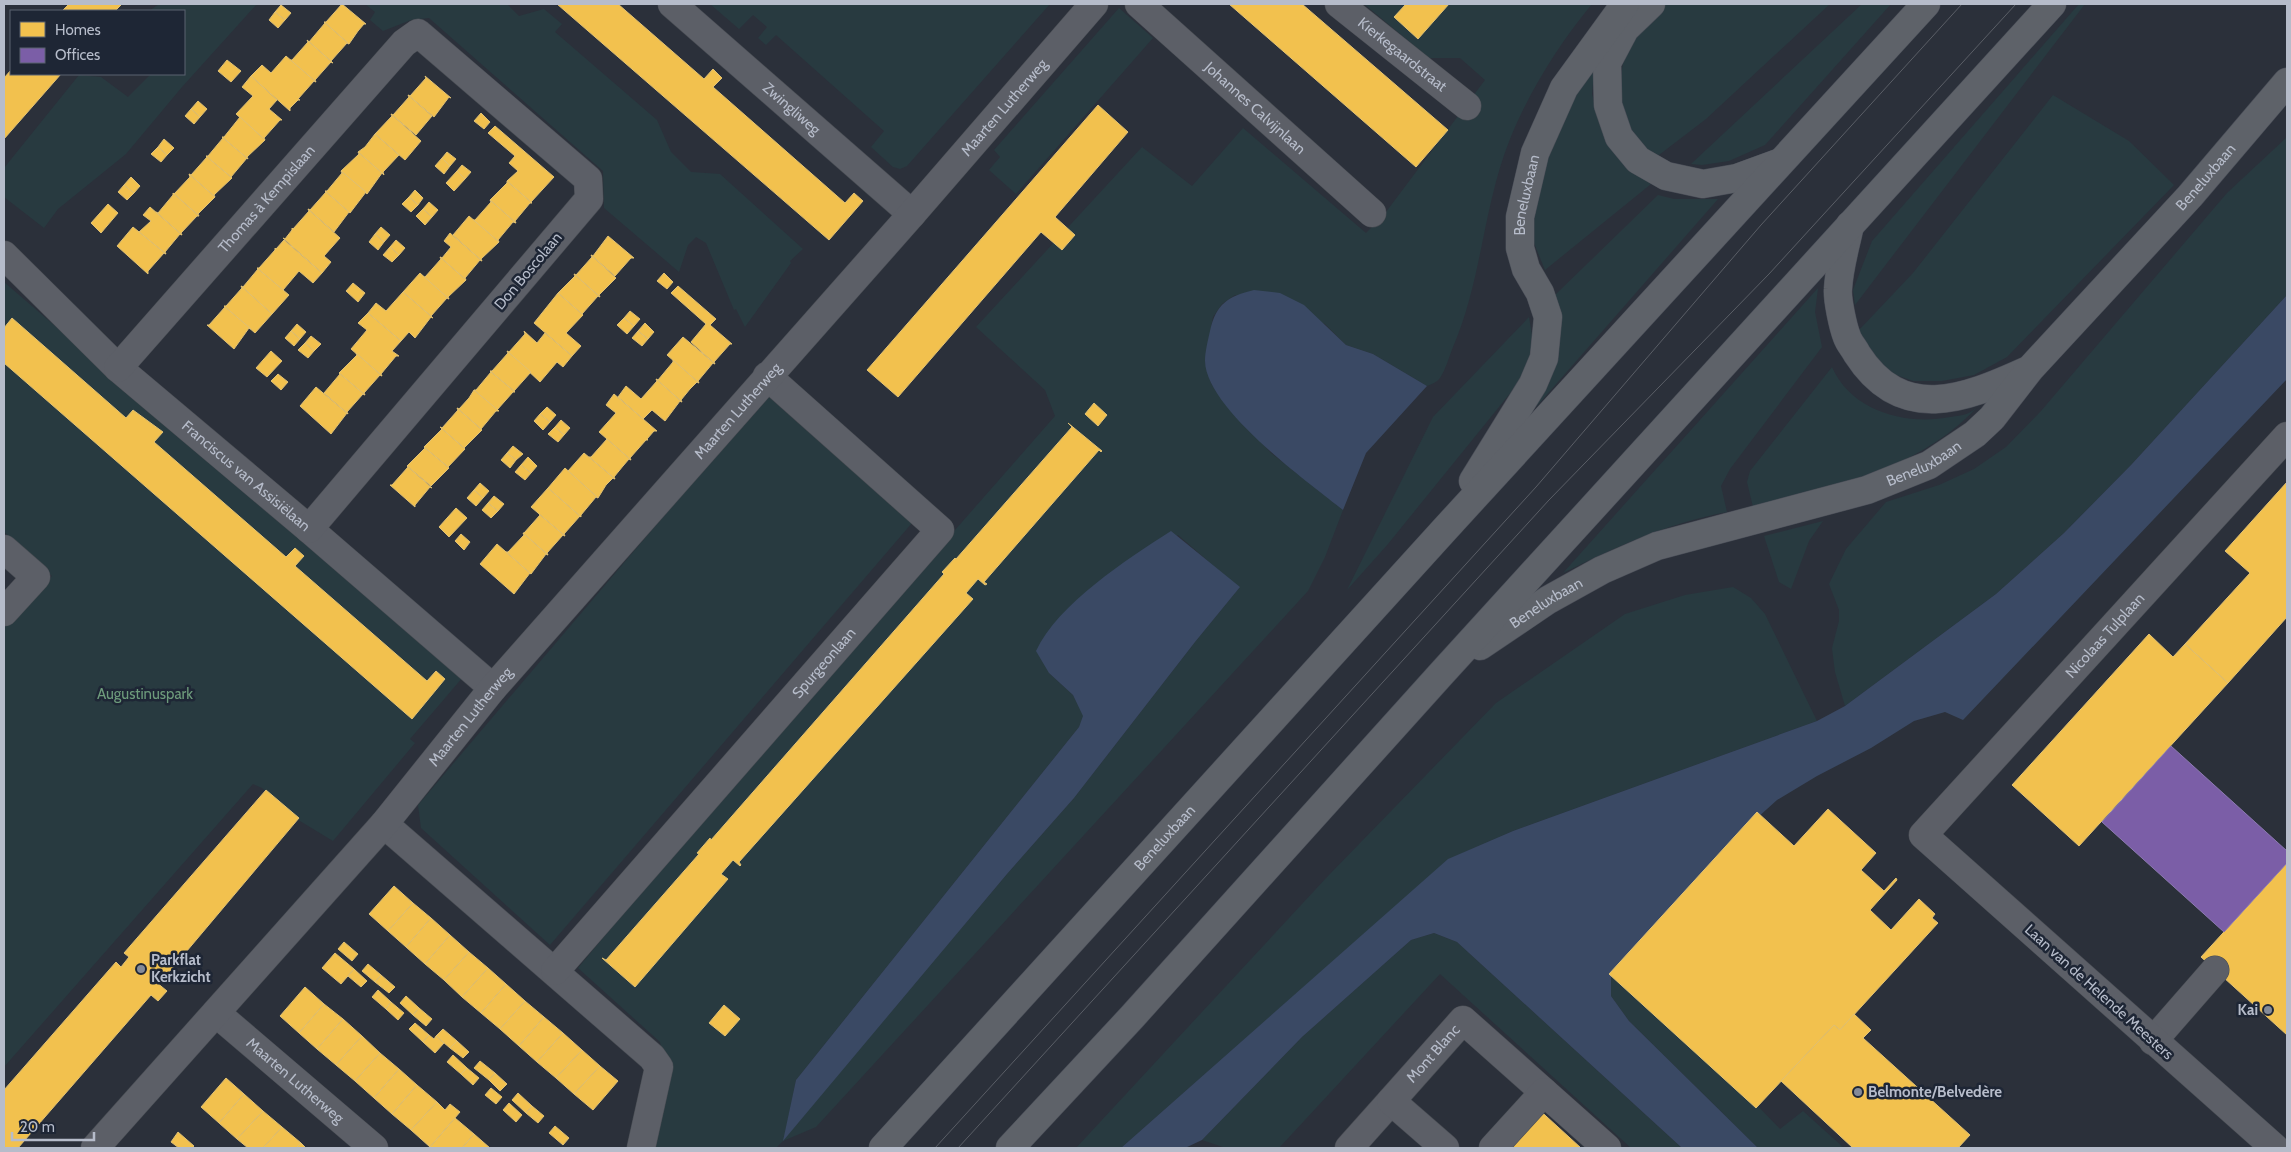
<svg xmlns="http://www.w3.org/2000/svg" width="2291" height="1152" font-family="Cabin,sans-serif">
<rect width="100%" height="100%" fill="#2b303a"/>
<g fill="#283a40" fill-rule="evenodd">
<path d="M159 4H257L182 87 126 154 58 209 44 228 4 197V168L79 75 101 77 128 97 151 74H184V11H149Z"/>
<path d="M365 4H507L519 16 544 9 562 24 555 32 657 120 671 152 691 172 720 174 803 249 790 261 791 263 745 327 736 309 734 310 706 243 696 237 688 245 679 272 604 208 603 171 429 18 411 20 383 31 370 20 375 12Z"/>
<path d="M710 4H1050L907 166 900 169 893 167 871 147 884 131 776 35 766 45 758 38 767 27 753 15 739 29Z"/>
<path d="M1364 4H1592C1559 44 1530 90 1510 139 1483 206 1482 280 1453 347 1449 357 1446 369 1440 378 1437 382 1432 384 1427 386L1373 354 1346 345 1325 324 1235 295 1222 304 1213 317 1205 362 1211 383 1223 401 1271 453 1343 510 1325 557 1308 591 816 1127 783 1141 776 1148H654L665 1064 660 1042 578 968 698 823 1055 416 1045 390 976 327 1142 147 1192 186 1243 128 1366 233 1383 216 1485 80 1460 58H1429ZM1178 535 1239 588 1195 642 1074 798 1007 874 784 1139 796 1080 1079 727 1084 716 1073 695 1049 673Z"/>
<path d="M1662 4H1830L1706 119 1659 155C1611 139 1614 72 1633 35 1639 23 1653 13 1662 4Z"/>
<path d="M1862 4H1891L1765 145 1729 161 1702 165 1691 164Z"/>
<path d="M2079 4H2085L1855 305 1853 290 1872 241Z"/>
<path d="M1119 8 1153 38 1016 194 989 170 1000 157 994 150Z"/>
<path d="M1595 63 1592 94 1599 119 1634 172 1651 184 1545 270 1529 231 1544 167 1560 125 1581 80Z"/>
<path d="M2053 95 2129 141 2174 185 2007 357 1974 375 1942 381H1913L1888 372 1862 340 1859 330 1913 273Z"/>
<path d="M2287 137V295L2131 465 2064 533 1996 594 1845 706 1835 672 1832 648 1839 621V610L1829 584 1846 549 1886 502 1939 485 1974 469 2006 447 2041 411 2227 193Z"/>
<path d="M1658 195 1674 199H1718L1536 407 1557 352 1553 297Z"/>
<path d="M4 282 463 677 410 739 415 743 333 841 295 818 262 788 253 784 4 1067V622L52 576 4 532Z"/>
<path d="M1818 288 1815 312 1822 347 1730 469 1721 486 1727 512C1665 524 1619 546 1563 573Z"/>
<path d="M1529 317 1532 335 1533 361 1520 381 1388 544 1347 590 1433 417Z"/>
<path d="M1832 367C1851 411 1906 426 1950 417 1964 415 1970 415 1980 404 1922 469 1834 488 1753 507L1747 482 1750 471Z"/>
<path d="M769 397 912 523 550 945 421 828 418 805 668 511Z"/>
<path d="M1823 521 1809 541 1791 589 1779 582 1764 536Z"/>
<path d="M1733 587 1751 598 1765 614 1817 721 1513 831 1449 859 1121 1148H1076L1328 876 1496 703 1625 614 1685 595Z"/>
<path d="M1434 933 1457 942 1682 1148H1631L1440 974 1279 1148H1226L1202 1140 1302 1037 1411 940Z"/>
<path d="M1616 972 1752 1100 1780 1129 1803 1111 1844 1148H1758L1629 1021 1611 996V977Z"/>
</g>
<g fill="#3a4964">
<path d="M1254 290 1280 293 1304 305 1346 345 1373 354 1427 386 1366 453 1343 510C1307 481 1206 409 1205 361 1205 352 1208 340 1210 331 1216 304 1228 296 1254 290Z"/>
<path d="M2287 295V379L1963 720 1945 712 1914 721 1871 748 1817 776 1777 800 1736 837 1611 977V996L1629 1021 1758 1148H1682L1457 942 1434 933 1411 940 1302 1037 1202 1140 1185 1148H1121L1448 859 1513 831 1817 721 1845 706 1996 594 2064 533 2131 465Z"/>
<path d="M1171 531 1240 587 1195 642 1074 798 1007 874 783 1141 796 1080 1079 727 1083 716 1073 695 1049 673 1036 651C1058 604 1127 559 1171 531Z"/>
</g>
<g fill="#f2c14e" stroke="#e0c073">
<path d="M69 4H122L115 11H62Z"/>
<path d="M342 4 366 24H364L358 31 349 44 324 22H326Z"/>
<path d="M557 4H618L704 79 713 69 722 78 713 87 845 203 854 193 863 201 829 240Z"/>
<path d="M1229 4H1302L1448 130 1416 167Z"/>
<path d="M1406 4H1449L1418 39 1394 17Z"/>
<path d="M281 5 291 13 285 20 275 12Z"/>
<path d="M275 12 285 20 278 28 269 20Z"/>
<path d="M324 22 349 44 347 43 331 61 333 63 307 40 309 42 325 23Z"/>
<path d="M307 40 333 63 331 62 315 80 316 82 290 60H292L308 42Z"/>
<path d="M286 56 316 82 314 81 298 99 300 100H298L290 108V111L251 76 262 65 271 73Z"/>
<path d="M227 60 241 71 231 82 218 71Z"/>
<path d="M11 70V74H61L4 139V78Z"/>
<path d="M251 76 277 100 269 109 282 120H280L264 138 265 140 236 114 253 96 242 87Z"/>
<path d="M425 76 451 98 449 97 434 117 408 95 410 96 426 78Z"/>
<path d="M408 95 432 116 416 135 391 114 393 115 409 97Z"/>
<path d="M198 101 207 109 200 117 191 109Z"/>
<path d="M1098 105 1128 132 1055 217 1075 235 1062 250 1041 232 898 397 867 370Z"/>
<path d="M191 109 200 117 194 124 185 116Z"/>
<path d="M481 113 490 122 484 129 474 121Z"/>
<path d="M391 114 421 141 405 160 375 134 392 116Z"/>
<path d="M240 117 265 140 247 157 248 159 222 137H224Z"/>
<path d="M495 126 554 177 531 202 532 203 507 181 518 171 509 163 515 156 488 133Z"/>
<path d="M375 134 399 155 383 172 384 175 358 152 365 147Z"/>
<path d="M222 137 248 159 247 158 231 177 232 178 206 156H208L223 138Z"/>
<path d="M164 139 174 148 167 155 158 147Z"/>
<path d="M158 147 167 155 161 162 151 154Z"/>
<path d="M358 152 382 173 367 194 341 171 359 154Z"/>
<path d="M447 152 456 159 450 166 442 158Z"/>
<path d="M206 156 232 178 214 195 215 197 189 174 191 175 207 157Z"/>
<path d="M442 158 450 166 444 174 435 166Z"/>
<path d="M462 165 471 172 465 179 457 171Z"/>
<path d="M341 171 366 192 350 213 325 191H327L342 173Z"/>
<path d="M457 171 465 179 454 191 446 183Z"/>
<path d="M189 174 215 197 198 214 199 216 173 193 174 194 190 177Z"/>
<path d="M131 177 140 186 134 193 124 185Z"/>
<path d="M507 181 532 203H530L515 221 516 223 490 200 507 183Z"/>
<path d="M124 185 134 193 127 200 118 192Z"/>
<path d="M415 190 423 198 418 205 409 197Z"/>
<path d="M325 191 349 212 334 232 308 209 310 210 326 192Z"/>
<path d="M173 193 199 216H197L181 233 182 235 156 212 158 213 173 195Z"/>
<path d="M409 197 418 205 411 212 402 204Z"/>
<path d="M490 200 516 223 513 222 498 240 499 242 473 220H475L491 202Z"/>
<path d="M429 202 438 210 432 217 423 209Z"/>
<path d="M108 204 118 213 101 233 91 223Z"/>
<path d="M150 207 182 235 180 234 165 252 166 254 139 232 151 221 143 215Z"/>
<path d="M308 209 340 238 324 256 331 262 322 273 283 238 285 239 292 230V228L293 229 309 211Z"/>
<path d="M423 209 432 217 425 225 416 216Z"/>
<path d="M469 216 499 242 481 259 482 261 453 235Z"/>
<path d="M133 227 166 254 164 253 148 271V274L117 246Z"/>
<path d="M381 227 390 235 384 242 375 234Z"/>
<path d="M450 233 482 261 480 260 465 278 466 280 440 257 442 258 451 247 444 241Z"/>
<path d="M375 234 384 242 378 250 369 242Z"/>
<path d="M608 236 634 258H631L615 276 591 255 593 256Z"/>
<path d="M284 240 322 273 313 283 299 271 283 290 284 291 257 268H259L275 250V248L276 249Z"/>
<path d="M396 240 405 248 399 255 390 247Z"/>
<path d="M390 247 399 255 392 262 383 255Z"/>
<path d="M591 255 616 278 599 295 600 297 574 274 576 275 592 257Z"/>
<path d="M440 257 466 280 448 297 449 299 423 277H425L441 259Z"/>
<path d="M257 268 289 295 272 314 241 286 243 287 258 269Z"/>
<path d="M420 273 449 299 447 298 431 316 433 318 403 292Z"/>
<path d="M664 273 673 282 667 289 657 281Z"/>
<path d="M574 274 600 297 598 296 582 314 583 315 558 293 575 276Z"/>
<path d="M353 283 365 293 358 302 346 291Z"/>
<path d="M241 286 272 314 255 333 224 306H226L242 288Z"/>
<path d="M678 286 716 319 710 325 732 344H730L714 362 715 364 691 342 706 324 671 293Z"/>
<path d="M403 292 433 318 431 317 415 338 409 332 401 341 368 313 376 303 386 311Z"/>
<path d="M558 293 583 315 566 333 581 346 572 356 534 323Z"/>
<path d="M224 306 251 329 249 328 234 349 207 325H209L225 307Z"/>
<path d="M630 311 640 319 634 326 624 318Z"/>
<path d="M368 313 401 341 392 351 399 356H396L381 374 382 376 351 349 367 330 358 323Z"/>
<path d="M12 318 126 418 133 410 163 432 154 442 286 557 295 548 304 556 295 566 427 681 436 671 445 679 412 719 4 363V328Z"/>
<path d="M624 318 634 326 627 334 617 325Z"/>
<path d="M645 323 654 332 648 339 638 331Z"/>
<path d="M297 324 306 332 300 339 291 331Z"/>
<path d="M291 331 300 339 294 346 285 338Z"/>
<path d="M524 331 537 343 545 333 572 356 563 367 557 362 540 382 507 351 509 352 525 334Z"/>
<path d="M638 331 648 339 642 346 632 338Z"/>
<path d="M311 336 321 344 314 351 305 343Z"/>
<path d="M683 337 715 364 713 363 698 381 699 383 667 355Z"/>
<path d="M305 343 314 351 308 358 298 350Z"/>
<path d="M271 351 282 361 267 377 256 368Z"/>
<path d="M507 351 531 372 514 391 490 371H492L508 353Z"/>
<path d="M356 353 382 376 380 375 364 393 365 395 339 373 357 355Z"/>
<path d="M673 360 699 383 697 382 690 389 681 400 682 402 656 379 658 380 673 362Z"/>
<path d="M491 372 515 392H513L497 410 474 390H476Z"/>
<path d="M339 373 365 395 363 394 347 412 348 414 324 393 340 374Z"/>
<path d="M278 374 288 382 281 390 271 381Z"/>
<path d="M656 379 682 402 680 401 665 421 652 410 643 419 618 397 626 386 641 399 657 381Z"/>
<path d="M316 387 348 414 347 413 331 434 300 406Z"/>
<path d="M474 390 499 411H496L481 429 457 408 459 409 469 398Z"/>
<path d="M614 394 657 431H654L647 439 648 440H646L630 458 631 460 599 432 616 413 606 405Z"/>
<path d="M1094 403 1107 415 1098 426 1085 414Z"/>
<path d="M547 407 556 415 550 422 540 414Z"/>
<path d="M457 408 482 430 464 448 440 427 442 428 458 410Z"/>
<path d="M540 414 550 422 543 430 534 421Z"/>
<path d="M561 420 570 428 564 435 555 427Z"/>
<path d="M1068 423 1102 451 1101 452 1099 450 984 582 987 584 985 585 978 579 966 593 973 599 739 862 741 865 740 866 733 860 721 874 728 879 635 987 602 958 606 960 699 854 697 853 710 838 711 840 944 574 942 572 955 558 956 559 1072 427Z"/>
<path d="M440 427 465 449 448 467 424 447 442 429Z"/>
<path d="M555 427 564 435 558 442 548 434Z"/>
<path d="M607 439 631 460 629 459 623 466 614 477 615 479 589 457H591Z"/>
<path d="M513 446 523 454 516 460 507 453Z"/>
<path d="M424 447 449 468 431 486 407 466 425 448Z"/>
<path d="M507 453 516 460 510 468 501 460Z"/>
<path d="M584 453 615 479 613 478 606 485 598 498 568 471Z"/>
<path d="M528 457 537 466 531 473 521 465Z"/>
<path d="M521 465 531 473 525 480 515 472Z"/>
<path d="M407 466 432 488 430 487 415 505V507L390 485H392L408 467Z"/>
<path d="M565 468 598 498 596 497 581 515V517L548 488Z"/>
<path d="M2287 482V617L2228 683 2185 644 2250 573 2225 551Z"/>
<path d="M480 483 489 491 483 498 474 490Z"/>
<path d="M548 488 581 517 580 516 564 534 565 536 531 507Z"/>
<path d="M474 490 483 498 476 506 467 498Z"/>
<path d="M494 496 504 504 498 511 488 503Z"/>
<path d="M488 503 498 511 491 518 482 510Z"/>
<path d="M456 508 467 518 449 537 439 527Z"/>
<path d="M539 514 565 536 563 535 547 553 548 555 523 533H524L540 515Z"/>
<path d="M523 533 548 555 546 554 531 574 506 552H508L524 535Z"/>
<path d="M461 534 470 542 464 550 455 541Z"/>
<path d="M497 544 531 574 530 573 514 594 480 564Z"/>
<path d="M2149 634 2173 657 2185 644 2228 683 2079 846 2012 785Z"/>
<path d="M266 790 299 818 170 971 156 982 167 991 158 1001 151 995 18 1148H4V1090L116 962 121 967 129 957 124 953Z"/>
<path d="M1828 809 1876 853 1861 870 1884 891 1896 878 1897 880 1870 910 1891 930 1919 899 1935 914 1932 918 1938 923 1840 1030 1834 1025 1756 1108 1609 974 1757 812 1794 846Z"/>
<path d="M2287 863V1035L2201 957Z"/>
<path d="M394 886 413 903 388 931 369 914Z"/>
<path d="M413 903 431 918 406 947 388 931Z"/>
<path d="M431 918 450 935 425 964 406 947Z"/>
<path d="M450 935 469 952 444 980 425 964Z"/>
<path d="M344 942 358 954 352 961 338 949Z"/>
<path d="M469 952 488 968 462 997 444 980Z"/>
<path d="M335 953 354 969 341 984 322 968Z"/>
<path d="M368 964 381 975 375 982 362 971Z"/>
<path d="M488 968 506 984 481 1013 462 997Z"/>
<path d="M354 969 367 981 361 987 348 976Z"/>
<path d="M381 975 395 987 389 993 375 982Z"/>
<path d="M506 984 525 1001 500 1029 481 1013Z"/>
<path d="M305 987 324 1004 299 1033 280 1016Z"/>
<path d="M378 990 391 1002 386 1009 372 997Z"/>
<path d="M406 996 419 1008 413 1015 400 1003Z"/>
<path d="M525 1001 544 1017 519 1046 500 1029Z"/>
<path d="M391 1002 404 1013 398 1020 386 1009Z"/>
<path d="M324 1004 343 1019 317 1049 299 1033Z"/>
<path d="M724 1005 740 1019 725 1036 709 1023Z"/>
<path d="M419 1008 432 1019 426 1026 413 1015Z"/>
<path d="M1854 1014 1871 1030 1863 1038 1970 1135 1958 1148H1853L1781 1081 1834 1025 1840 1030Z"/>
<path d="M544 1017 563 1033 537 1062 519 1046Z"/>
<path d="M343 1019 362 1036 336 1065 317 1049Z"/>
<path d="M415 1023 429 1035 423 1042 409 1029Z"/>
<path d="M443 1029 457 1041 450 1048 436 1036Z"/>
<path d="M563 1033 582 1050 556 1078 537 1062Z"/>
<path d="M429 1035 434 1039 436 1036 444 1043 435 1053 423 1042Z"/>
<path d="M362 1036 380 1053 355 1081 336 1065Z"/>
<path d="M457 1041 469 1052 463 1058 450 1048Z"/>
<path d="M582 1050 600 1066 574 1094 556 1078Z"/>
<path d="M380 1053 399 1069 374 1098 355 1081Z"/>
<path d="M453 1055 467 1068 461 1074 447 1062Z"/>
<path d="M480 1061 495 1073 489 1080 474 1068Z"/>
<path d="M600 1066 618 1081 593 1110 574 1094Z"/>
<path d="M467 1068 479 1078 473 1085 461 1074Z"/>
<path d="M399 1069 417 1085 392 1114 374 1098Z"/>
<path d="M495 1073 507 1084 500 1091 489 1080Z"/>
<path d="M226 1078 244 1094 219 1123 201 1107Z"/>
<path d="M417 1085 437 1102 411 1130 392 1114Z"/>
<path d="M491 1088 502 1097 496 1104 485 1095Z"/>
<path d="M518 1093 532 1106 526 1113 512 1100Z"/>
<path d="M244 1094 263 1111 237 1139 219 1123Z"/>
<path d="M437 1102 445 1110 450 1104 460 1112 430 1147 411 1130Z"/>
<path d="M509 1103 522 1115 516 1122 503 1110Z"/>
<path d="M532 1106 544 1116 538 1123 526 1113Z"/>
<path d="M1535 1106 1581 1148H1505Z"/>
<path d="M263 1111 282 1127 263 1148H248L237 1139Z"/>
<path d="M455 1118 474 1134 462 1148H432L430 1147Z"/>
<path d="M555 1126 569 1138 563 1145 549 1133Z"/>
<path d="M282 1127 301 1143 296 1148H263Z"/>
<path d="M178 1132 194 1146 192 1148H179L171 1142Z"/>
<path d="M474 1134 490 1148H462Z"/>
<path d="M301 1143 306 1148H296Z"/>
</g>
<path fill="#7b5ea7" stroke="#8d7ab2" d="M2171 746 2287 851V863L2224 932 2102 822Z"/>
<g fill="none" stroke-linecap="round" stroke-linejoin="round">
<defs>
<g id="minor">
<path id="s1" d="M672 4 912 214"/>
<path id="s2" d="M1139 4 1372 213"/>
<path id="s3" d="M1339 4 1467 106"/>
<path id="s4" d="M4 255 118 368 309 529 493 688"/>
<path id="s5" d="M118 368 404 43 418 33 588 179 589 199 309 529"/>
<path d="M4 549 36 577 4 612"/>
<path d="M384 824 652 1057 659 1067 641 1148"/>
<path id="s6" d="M555 971 940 530 767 376"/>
<path id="s7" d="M216 1013 374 1148"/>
<path d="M2153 1041 2215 970"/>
<path id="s8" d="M95 1148 384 824 493 688 912 214 1094 4"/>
<path d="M1349 1148 1391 1101"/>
<path id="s9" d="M1445 1148 1391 1101 1463 1020 1544 1092"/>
<path d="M1493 1148 1544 1092 1607 1148"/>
<path id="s10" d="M2275 1148 1923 835 2287 436"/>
</g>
<g id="major">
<path d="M1651 4 1625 29 1607 63 1608 105 1619 137 1638 160 1666 176 1703 184 1737 178 1778 163"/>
<path d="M1850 225C1846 245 1839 267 1838 289 1837 299 1843 327 1847 337 1849 343 1854 348 1857 354 1902 424 1964 399 2026 371"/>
<path id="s11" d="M1473 481 1533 384 1544 358 1548 317 1540 293 1526 269 1520 248V217L1535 153 1564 88 1625 4"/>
<path id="s12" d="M1480 646 1548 600 1602 570 1657 546 1867 490 1929 465 1975 434 1992 418 2030 369 2190 196 2287 82"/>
<path id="s13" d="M883 1148 1446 528 1926 4"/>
<path d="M1010 1148 1132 1017 1442 673 2052 4"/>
</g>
</defs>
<use href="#minor" stroke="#474b52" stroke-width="29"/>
<use href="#major" stroke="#494d57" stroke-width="29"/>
<use href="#minor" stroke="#5c5f67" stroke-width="28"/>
<use href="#major" stroke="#5e6269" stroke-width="28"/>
<g stroke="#5a5e66" stroke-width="1">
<path d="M935 1148 1536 487 1761 225 1962 4"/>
<path d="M958 1148 1549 500 1769 274 2016 4"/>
</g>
</g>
<g fill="#858b98" stroke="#1e2635" stroke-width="2">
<circle cx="141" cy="969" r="5"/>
<circle cx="2268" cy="1010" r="5"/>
<circle cx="1858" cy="1092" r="5"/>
</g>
<g text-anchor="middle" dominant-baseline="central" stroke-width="5" stroke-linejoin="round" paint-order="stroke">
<g font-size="15" fill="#b6bcca" stroke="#1e2635">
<text stroke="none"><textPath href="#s3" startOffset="81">Kierkegaardstraat</textPath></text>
<text stroke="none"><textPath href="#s8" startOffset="1382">Maarten Lutherweg</textPath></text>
<text stroke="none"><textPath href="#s2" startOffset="156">Johannes Calvijnlaan</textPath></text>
<text stroke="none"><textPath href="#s1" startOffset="159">Zwingliweg</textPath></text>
<text stroke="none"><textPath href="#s12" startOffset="889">Beneluxbaan</textPath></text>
<text stroke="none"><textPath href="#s11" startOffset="312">Beneluxbaan</textPath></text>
<text stroke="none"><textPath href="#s5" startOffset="225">Thomas à Kempislaan</textPath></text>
<text transform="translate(528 271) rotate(-50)">Don Boscolaan</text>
<text stroke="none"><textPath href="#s8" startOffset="978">Maarten Lutherweg</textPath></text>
<text stroke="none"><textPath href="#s12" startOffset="484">Beneluxbaan</textPath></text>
<text stroke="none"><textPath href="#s4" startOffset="328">Franciscus van Assisiëlaan</textPath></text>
<text stroke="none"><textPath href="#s12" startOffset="79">Beneluxbaan</textPath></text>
<text stroke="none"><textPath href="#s10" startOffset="741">Nicolaas Tulplaan</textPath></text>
<text stroke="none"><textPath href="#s6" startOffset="409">Spurgeonlaan</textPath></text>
<text stroke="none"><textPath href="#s8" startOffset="572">Maarten Lutherweg</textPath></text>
<text stroke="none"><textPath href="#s13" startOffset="419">Beneluxbaan</textPath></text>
<text transform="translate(2099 992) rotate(42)">Laan van de Helende Meesters</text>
<text stroke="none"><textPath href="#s9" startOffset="135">Mont Blanc</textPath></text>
<text stroke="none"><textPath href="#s7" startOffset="104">Maarten Lutherweg</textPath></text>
</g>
<g font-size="15" fill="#6d9b7b" stroke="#1e2635">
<text x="145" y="694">Augustinuspark</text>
</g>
<g font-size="15" font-weight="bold" fill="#b6bcca" stroke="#1e2635" text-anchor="start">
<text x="151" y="960">Parkflat<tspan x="151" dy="17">Kerkzicht</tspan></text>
<text x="2258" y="1010" text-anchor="end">Kai</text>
<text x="1868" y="1092">Belmonte/Belvedère</text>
</g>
</g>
<rect width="2291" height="1152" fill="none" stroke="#b6bcca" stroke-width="10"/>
<rect x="10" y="10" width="175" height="65" fill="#1e2635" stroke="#5b6271"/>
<rect x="20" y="22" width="25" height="15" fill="#f2c14e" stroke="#5b6271"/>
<text x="55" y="35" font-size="15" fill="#b6bcca">Homes</text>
<rect x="20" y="48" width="25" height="15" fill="#7b5ea7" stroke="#5b6271"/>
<text x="55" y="60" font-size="15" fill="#b6bcca">Offices</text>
<path d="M12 1132v8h82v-8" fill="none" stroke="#b6bcca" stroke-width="2.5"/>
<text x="20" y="1132" font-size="15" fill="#b6bcca" stroke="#1e2635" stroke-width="4" paint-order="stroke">20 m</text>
</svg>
